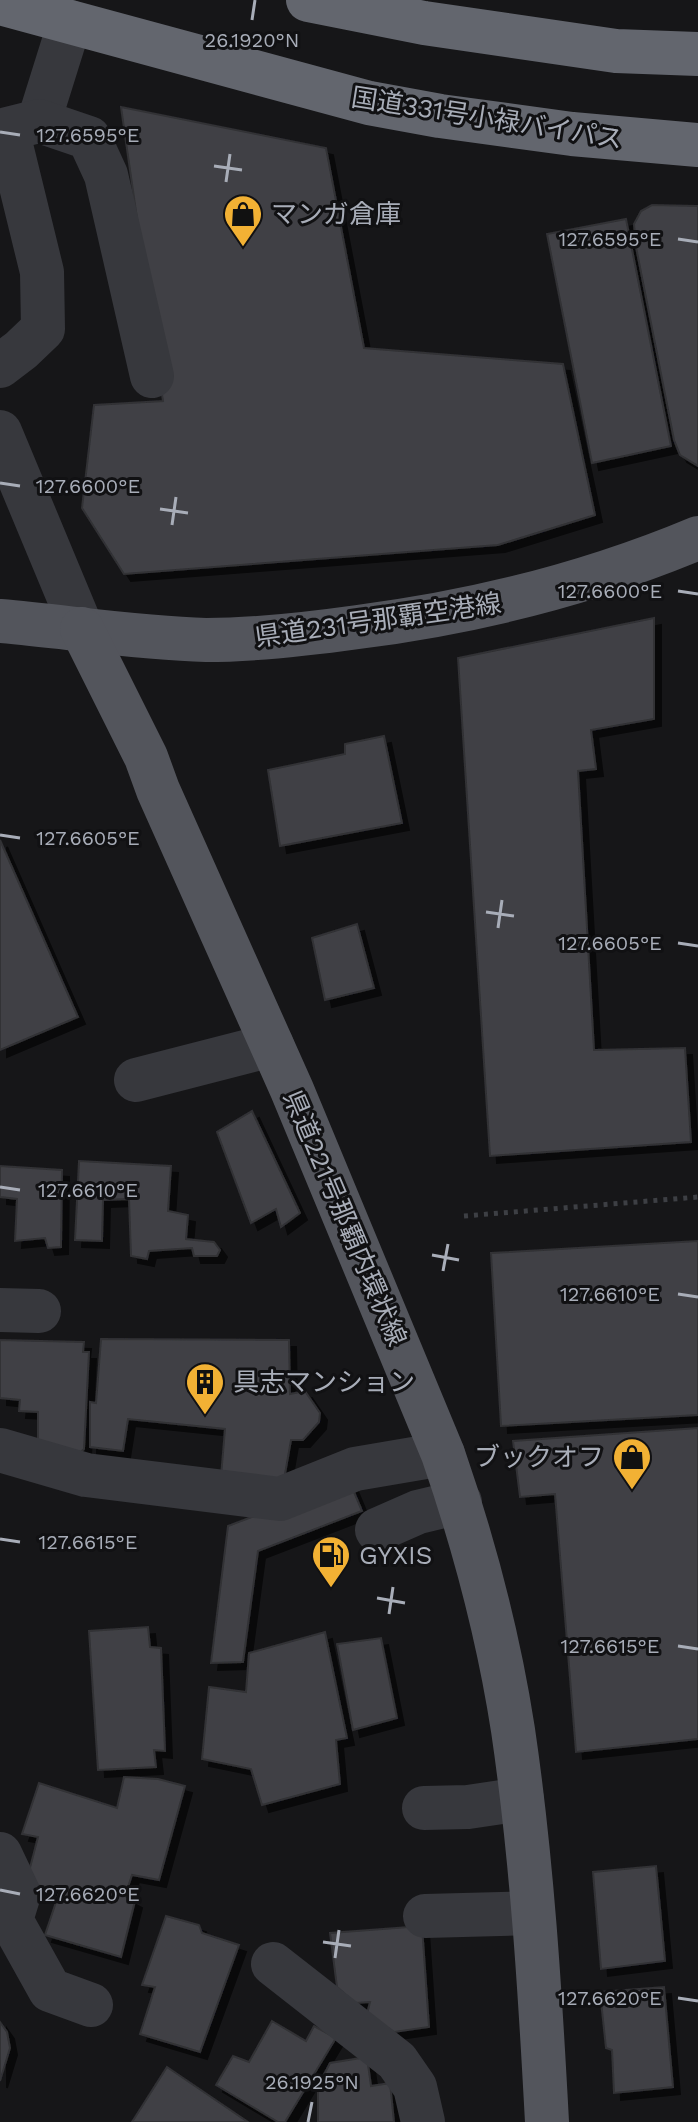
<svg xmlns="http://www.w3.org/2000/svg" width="698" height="2122" font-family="'Work Sans','Noto Sans JP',sans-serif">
<defs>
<filter id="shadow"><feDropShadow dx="7" dy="7" stdDeviation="0" flood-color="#0009"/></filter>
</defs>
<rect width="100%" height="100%" fill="#161618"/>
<g fill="#404145" stroke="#303034" stroke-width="2" filter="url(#shadow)">
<path d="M121 107 326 148 364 348 563 364 595 515 498 545 124 574 82 508 94 405 163 401Z"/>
<path d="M652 205 698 206V466L680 455 674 440 636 247 634 224 641 211Z"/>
<path d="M626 219 671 446 592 463 547 234Z"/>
<path d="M654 618V719L591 730 596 769 578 771 594 1050 685 1048 691 1142 490 1156 458 658Z"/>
<path d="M384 736 402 823 280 846 268 770 345 754V744Z"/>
<path d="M0 840 78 1017 0 1050Z"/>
<path d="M357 924 374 988 325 1000 312 938Z"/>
<path d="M252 1111 300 1213 281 1227 276 1209 251 1223 217 1132Z"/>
<path d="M79 1161 171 1166 168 1211 188 1215 186 1239 214 1242 220 1250 217 1256H194L192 1248 149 1251 147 1259 131 1256 129 1199 103 1200 102 1241 75 1240Z"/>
<path d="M0 1166 62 1170 61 1247 48 1248 45 1238 15 1241 17 1199 0 1197Z"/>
<path d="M698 1241V1415L501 1426 491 1253Z"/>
<path d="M101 1339 289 1340 290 1394 305 1391 320 1413 319 1422 303 1440H291L282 1491 220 1488 225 1429 128 1419 123 1451 90 1447V1402L96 1403Z"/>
<path d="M0 1340 84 1342 83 1352H89L84 1449 80 1453 38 1447V1412L19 1411 20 1400 0 1398Z"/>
<path d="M698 1428V1739L576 1752 555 1494 520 1497 513 1441Z"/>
<path d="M349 1480 362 1511 258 1551 243 1662 211 1663 228 1526Z"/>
<path d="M148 1627 150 1647 161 1648 165 1751 154 1750 156 1767 98 1770 89 1631Z"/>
<path d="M325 1632 347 1738 336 1740 340 1784 262 1805 251 1769 202 1759 209 1687 246 1692 249 1653Z"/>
<path d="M381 1638 397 1718 353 1730 337 1644Z"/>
<path d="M124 1777 158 1779 185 1786 159 1880 132 1875 125 1896 135 1901 121 1957 45 1935 60 1890 26 1883 38 1837 22 1834 39 1783 117 1808Z"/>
<path d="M656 1866 665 1961 601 1969 593 1872Z"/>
<path d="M166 1916 199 1925 202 1933 239 1945 200 2052 140 2034 155 1987 142 1985Z"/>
<path d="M422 1926 429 2027 394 2032 367 2014 370 2002 355 2003 337 1987 330 1933Z"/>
<path d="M664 1987 673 2087 614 2093 612 2050 606 2048 600 1992Z"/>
<path d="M272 2021 306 2041 314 2026 336 2038 285 2122H278L216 2085 233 2056 249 2062Z"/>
<path d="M0 2022 7 2032 10 2048 0 2081Z"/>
<path d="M367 2057 371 2086 390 2083 394 2122H318V2086L330 2063Z"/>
<path d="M167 2067 248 2122H132Z"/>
</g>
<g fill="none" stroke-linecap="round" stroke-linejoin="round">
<path stroke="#3d3f44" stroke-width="5" stroke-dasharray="4 6" stroke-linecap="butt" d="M464 1216 698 1197"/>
<g stroke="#37383d" stroke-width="44">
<path d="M39 121 70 22"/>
<path d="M0 366 21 350 43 329 42 272 7 129 39 121 89 138 106 175 152 376"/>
<path d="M0 432 82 629"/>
<path d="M136 1080 272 1045"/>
<path d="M0 1310 39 1311"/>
<path d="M0 1450 86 1475 280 1499 355 1469 443 1454"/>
<path d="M377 1530 418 1512 460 1502"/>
<path d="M424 1808 468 1807 522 1799"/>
<path d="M0 1854 19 1894 11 1920 50 1990 91 2005"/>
<path d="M425 1916 533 1913"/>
<path d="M273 1964 397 2061 415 2087 423 2122"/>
</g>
<g stroke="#53555c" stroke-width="44">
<path d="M0 621C68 627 138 638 206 640 257 640 308 634 358 627 476 612 588 584 698 538"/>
<path d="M82 629 146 757 158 790 292 1090 443 1454C473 1541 499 1639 513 1730 532 1859 540 1991 547 2122"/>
</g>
<g stroke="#63666e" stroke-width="44">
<path d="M308 0 424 23 616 51 698 54"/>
<path d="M0 3 369 103 440 116 572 134 698 145"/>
</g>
</g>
<path fill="none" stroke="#a8adb8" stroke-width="3" d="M252 20 255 0M0 132 20 135M214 166 242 170M226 182 230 154M678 239 698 242M0 483 20 486M160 509 188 513M172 525 176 497M678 591 698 594M0 835 20 838M486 912 514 916M498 928 502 900M678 943 698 946M0 1187 20 1190M432 1255 459 1260M443 1271 448 1244M678 1294 698 1297M0 1539 20 1542M377 1598 405 1603M389 1614 393 1587M678 1646 698 1649M0 1890 20 1894M323 1942 351 1946M335 1958 339 1930M678 1998 698 2001M308 2122 312 2102"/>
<defs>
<symbol id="shop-pin" viewBox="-11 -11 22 30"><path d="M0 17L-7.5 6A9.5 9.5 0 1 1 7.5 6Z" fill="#f2b134" stroke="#111113"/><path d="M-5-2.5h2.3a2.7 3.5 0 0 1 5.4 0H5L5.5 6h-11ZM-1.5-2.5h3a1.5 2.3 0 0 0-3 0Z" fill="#111"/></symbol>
<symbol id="building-pin" viewBox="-11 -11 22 30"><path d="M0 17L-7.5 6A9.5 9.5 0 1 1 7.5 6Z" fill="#f2b134" stroke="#111113"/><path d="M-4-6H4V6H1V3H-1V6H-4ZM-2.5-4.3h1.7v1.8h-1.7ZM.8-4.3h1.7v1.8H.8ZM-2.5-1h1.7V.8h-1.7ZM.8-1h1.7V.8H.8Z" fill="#111"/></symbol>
<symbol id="fuel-pin" viewBox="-11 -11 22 30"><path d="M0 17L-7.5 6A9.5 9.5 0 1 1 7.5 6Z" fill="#f2b134" stroke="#111113"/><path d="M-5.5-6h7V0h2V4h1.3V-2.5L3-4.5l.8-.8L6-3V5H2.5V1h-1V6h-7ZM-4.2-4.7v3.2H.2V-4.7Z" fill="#111"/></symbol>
</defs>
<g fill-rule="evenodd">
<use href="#shop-pin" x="221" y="192" width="44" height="60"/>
<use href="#building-pin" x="183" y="1360" width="44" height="60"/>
<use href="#shop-pin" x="610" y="1435" width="44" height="60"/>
<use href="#fuel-pin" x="309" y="1533" width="44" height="60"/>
</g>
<g text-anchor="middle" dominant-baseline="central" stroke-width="6" stroke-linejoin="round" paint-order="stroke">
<g font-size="26" fill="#a8adb8" stroke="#111113">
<text transform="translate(487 118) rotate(9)">国道331号小禄バイパス</text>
<text transform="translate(378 620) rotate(-8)">県道231号那覇空港線</text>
<text transform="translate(345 1218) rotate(67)">県道221号那覇内環状線</text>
</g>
<g font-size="26" fill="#a8adb8" stroke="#111113" text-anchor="start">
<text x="271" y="214">マンガ倉庫</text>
<text x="233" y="1382">具志マンション</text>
<text x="604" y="1457" text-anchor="end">ブックオフ</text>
<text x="359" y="1555">GYXIS</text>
</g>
</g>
<g font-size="20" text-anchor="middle" fill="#a8adb8" stroke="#111113" stroke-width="6" stroke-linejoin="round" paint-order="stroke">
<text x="252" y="47">26.1920°N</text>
<text x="88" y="142">127.6595°E</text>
<text x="610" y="246">127.6595°E</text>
<text x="88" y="493">127.6600°E</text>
<text x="610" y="598">127.6600°E</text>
<text x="88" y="845">127.6605°E</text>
<text x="610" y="950">127.6605°E</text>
<text x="88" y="1197">127.6610°E</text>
<text x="610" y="1301">127.6610°E</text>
<text x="88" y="1549">127.6615°E</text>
<text x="610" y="1653">127.6615°E</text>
<text x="88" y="1901">127.6620°E</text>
<text x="610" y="2005">127.6620°E</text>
<text x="312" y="2089">26.1925°N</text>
</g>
</svg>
